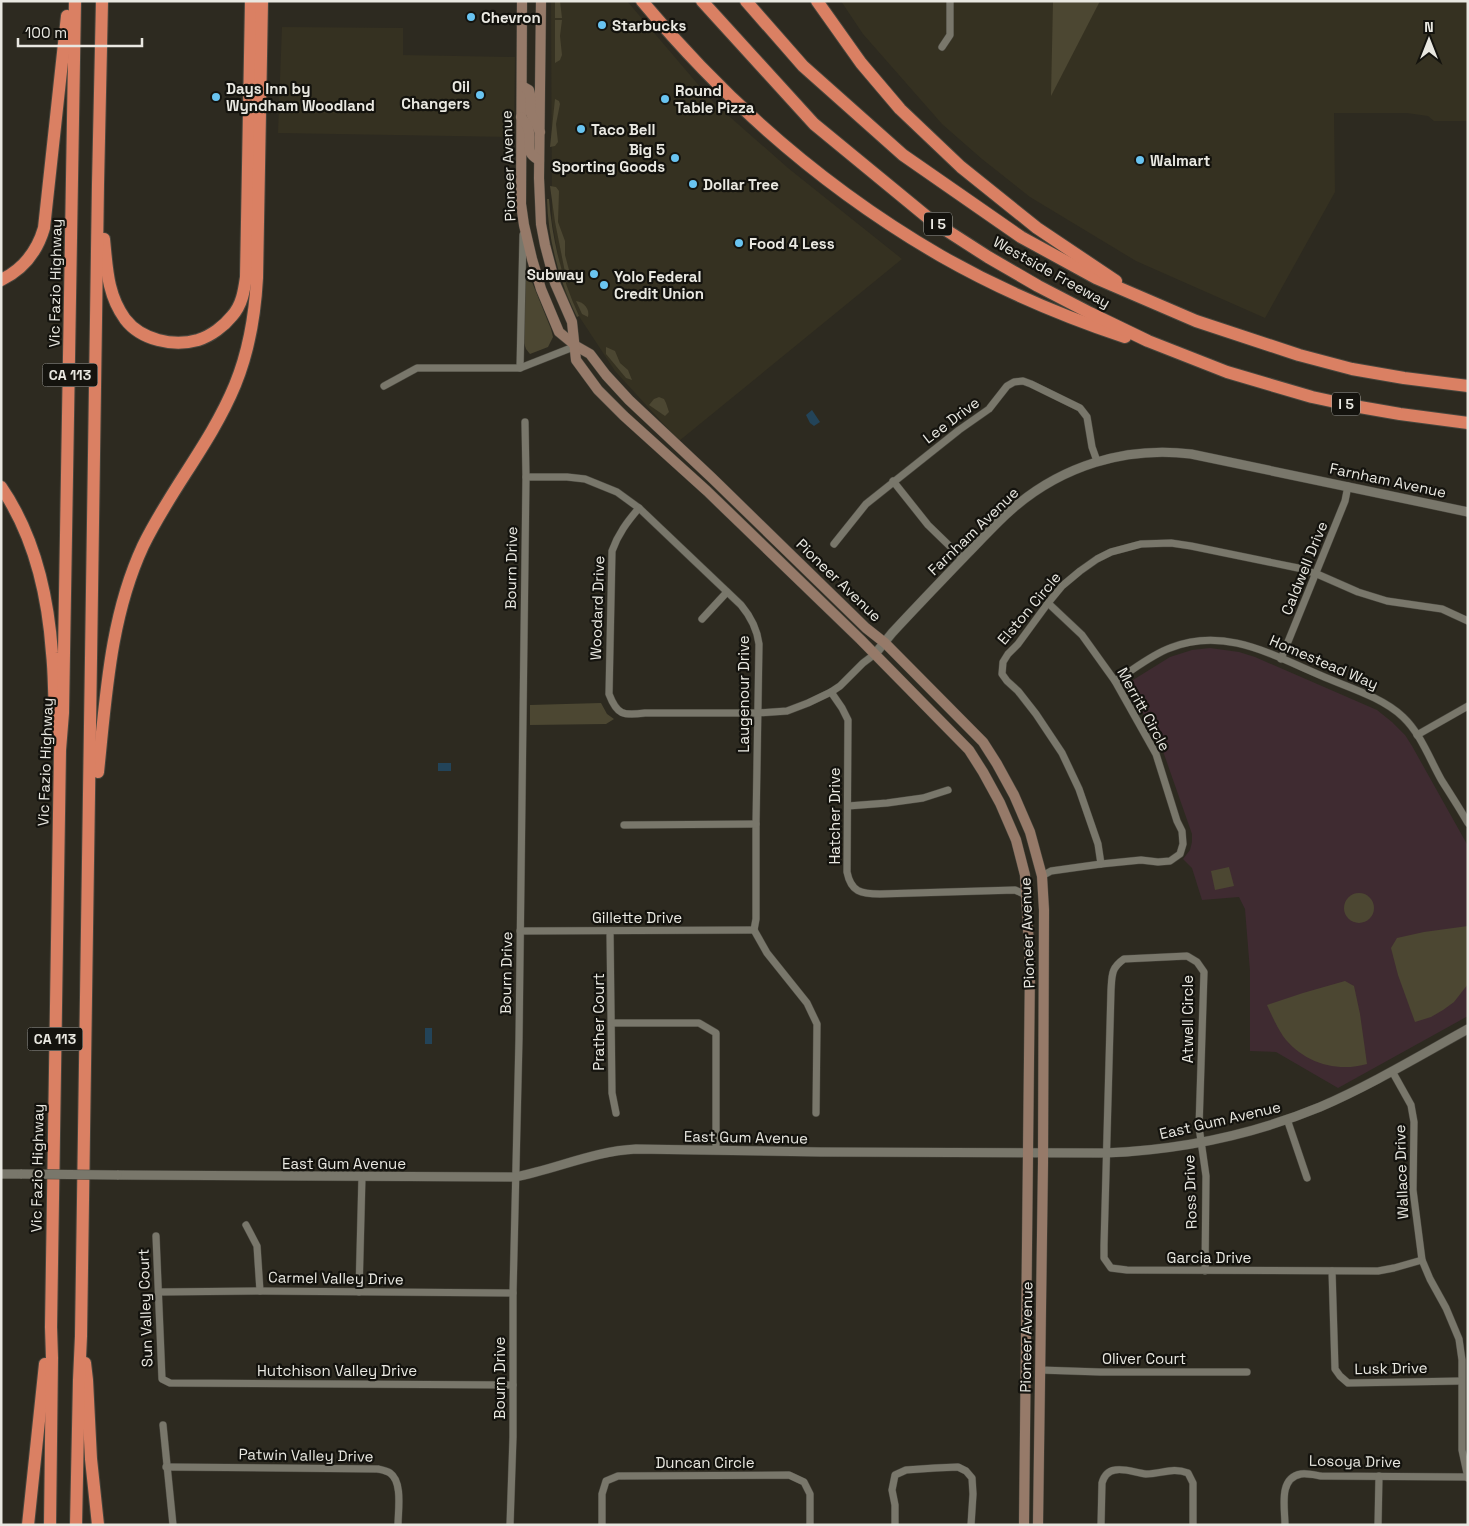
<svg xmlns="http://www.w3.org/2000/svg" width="1469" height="1526" font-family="'Space Grotesk',sans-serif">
<rect width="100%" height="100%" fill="#2d2a20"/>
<g fill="#353121">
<path d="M551 1H627L713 102 788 168 902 259 679 441 615 371 565 295 552 221Z"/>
<path d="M841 1H1468V121H1434L1428 116 1407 113H1334L1335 192 1265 318 1136 261 1030 197 982 159 942 124 863 34Z"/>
<path d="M282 27 403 28V55L515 57 514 137 278 133Z"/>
</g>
<path fill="#3f2b31" d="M1210 648 1239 652 1255 657 1377 710 1392 722 1405 735 1412 746 1468 846V1016L1338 1088 1276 1052 1250 1051V971L1245 909 1239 897 1202 900 1192 868 1183 859 1190 850 1192 842V834L1164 754 1131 690 1133 680 1170 657 1192 650Z"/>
<g fill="#4c4732">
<path d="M555 1H560L562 18H555Z"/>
<path d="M1053 1H1100L1051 96Z"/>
<path d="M555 20H562L560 36 562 55 560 60 555 63Z"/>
<path d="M555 99 559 101 560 104 556 124 558 142 555 146 550 147Z"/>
<path d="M550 186 556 187 559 191 558 222 565 241V255L569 270 565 272 555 222Z"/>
<path d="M547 199H549C552 239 562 280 579 316L577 317C559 280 548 240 547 199Z"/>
<path d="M529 279 532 282 551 329 553 337 548 347 530 354 526 349 524 343 525 281Z"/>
<path d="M576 301C584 302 590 309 588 317L582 314Z"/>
<path d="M606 347 615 351 620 363 628 370 632 380 626 378 606 354Z"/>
<path d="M659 397 664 399 666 403 669 412 665 416 649 405 654 399Z"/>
<path d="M601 703 607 714 614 719 606 724 530 725V705Z"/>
<path d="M1229 867 1234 886 1215 890 1211 871Z"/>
<circle cx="1359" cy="908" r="15"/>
<path d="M1468 926V984L1454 1002 1443 1010 1431 1017 1415 1022 1398 975 1391 948 1397 938 1424 932Z"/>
<path d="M1345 981 1354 986 1360 1014 1367 1064C1336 1073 1302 1062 1283 1036 1277 1027 1272 1016 1267 1005L1303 993Z"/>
</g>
<g fill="#234459">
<path d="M812 410 820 422 814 426 810 423 806 415Z"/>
<rect x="438" y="763" width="13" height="8"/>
<rect x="425" y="1028" width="7" height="16"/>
</g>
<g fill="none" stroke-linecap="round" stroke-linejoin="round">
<defs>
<g id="minor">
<path d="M942 47 950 35V1"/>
<path d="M520 368 523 235"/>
<path d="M384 386 417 368H520L576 346"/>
<path d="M526 477H567L585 479 617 492 639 508 741 605C751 617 757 628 759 644L756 824V919L754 930"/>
<path d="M893 481 928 525 963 559"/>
<path d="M639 508C627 522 618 534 612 551L609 694C617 715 623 716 645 713H758L787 711 808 703 831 692 840 686 863 663 875 654"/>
<path d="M834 544 866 504 959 430 989 409 1007 386 1014 382 1023 381 1031 384 1080 408 1087 417 1092 447 1097 461"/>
<path d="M702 619 727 592"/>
<path d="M1281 659 1345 501 1348 486"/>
<path d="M1115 681C1133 670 1151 655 1170 648 1225 626 1272 655 1322 676 1347 687 1382 697 1403 717 1421 734 1430 760 1442 781 1451 795 1460 809 1468 823"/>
<path d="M831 692 842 708 848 720 847 872C851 892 861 894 880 894L1015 890 1026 895"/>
<path d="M1417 735 1468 706"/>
<path d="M848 806 887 803 923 798 948 790"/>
<path d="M624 825 756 824"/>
<path d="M1101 864 1098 844 1079 789 1062 753 1036 714 1018 691 1007 681 1002 674 1003 662 1008 654 1018 644 1048 603 1062 586 1080 571 1097 559 1111 552 1141 544 1171 543 1191 546 1298 568 1317 574 1358 592 1387 601 1442 609 1468 621"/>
<path d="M1042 876 1051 871 1101 864 1141 860 1158 862 1170 861 1180 854 1183 844 1182 831 1177 821 1156 754 1115 681 1082 635 1048 603"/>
<path d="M754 930 767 953 807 1003 817 1024 816 1113"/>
<path d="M520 931 754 930"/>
<path d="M610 931 612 1093 616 1113"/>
<path d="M612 1023H699L716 1033V1149"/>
<path d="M1392 1071 1411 1105 1414 1122 1413 1190 1422 1260 1430 1279 1446 1308 1459 1339 1462 1360V1450L1468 1478"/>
<path d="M1287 1119 1307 1178"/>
<path d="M246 1225 257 1246 260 1291"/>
<path d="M156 1236 162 1379 170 1383 513 1385"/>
<path d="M1205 1271 1206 1176 1199 1127 1204 972 1197 962 1187 956 1124 959C1111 968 1112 975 1111 990L1104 1245V1258L1111 1268 1127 1270 1378 1271 1394 1268 1422 1260"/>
<path d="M1332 1271 1335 1369 1340 1376 1348 1383 1461 1381"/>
<path d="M159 1292 260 1291 513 1293"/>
<path d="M359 1292 362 1176"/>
<path d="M1040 1370 1100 1372H1247"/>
<path d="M163 1425 173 1525"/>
<path d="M166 1467 378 1469C382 1470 387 1471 390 1473 403 1482 398 1511 398 1525"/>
<path d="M510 1525 513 1437V1293L519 1039 526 477 525 422"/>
<path d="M602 1525V1494L606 1481 618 1476 789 1475 804 1482 810 1494V1525"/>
<path d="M895 1525V1505L892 1490 895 1475 906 1470 935 1468 958 1467 966 1471 972 1478 973 1494 971 1525"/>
<path d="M1101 1525 1102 1483C1104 1476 1108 1471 1115 1470 1125 1468 1136 1473 1146 1474 1162 1474 1172 1467 1188 1473L1193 1483V1525"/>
<path d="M1285 1525C1285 1508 1278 1478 1301 1474 1307 1473 1315 1475 1321 1476L1468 1477"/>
<path d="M1378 1525 1379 1476"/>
</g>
<g id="tertiary">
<path d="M875 654 892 633C917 606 943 579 968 553 982 539 996 523 1011 510 1061 466 1125 446 1191 454L1468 512"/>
<path d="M1 1174H22"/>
<path d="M117 1175 515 1177C556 1169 594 1151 636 1149L821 1152 1105 1153C1178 1150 1252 1135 1320 1107 1371 1085 1419 1056 1468 1029"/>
</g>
<g id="secondary">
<path d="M522 1 521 204 524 225 532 259 541 289 559 332 576 346 590 354 606 375 629 400 711 477 866 628 885 643 983 742 997 764 1014 795 1030 832 1042 876 1044 910 1043 1163 1038 1525"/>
<path d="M541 1 539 178 541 224 545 245 555 283 572 322 576 360 598 390 624 416 707 491 860 639 969 750 983 772 1000 803 1016 840 1025 875 1030 966 1024 1525"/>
<path d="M522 86 529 90 530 94 531 114 540 132"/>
<path d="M521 117C523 120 527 124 528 128 533 142 522 151 539 160"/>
</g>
<g id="motorway">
<path d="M642 1C726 102 827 190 941 256 999 289 1062 316 1125 337"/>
<path d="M702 1 814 124 932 221 988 257 1038 286 1090 313 1148 341 1227 372 1312 397 1354 406 1400 414 1468 423"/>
<path d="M746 1 803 66 903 155 1021 237 1096 278 1196 321 1299 355 1352 369 1404 378 1468 386"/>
<path d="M817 1 861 63 900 109 961 167 1037 228 1116 281"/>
<path d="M104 239C107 268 107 294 125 319 141 340 173 347 198 340 211 336 224 326 232 316 242 305 244 291 246 277L251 1"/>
<path d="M1 280C24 269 37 252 44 228L67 16"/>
<path d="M1 487C34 535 48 596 52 653 55 679 53 704 57 730"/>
<path d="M98 772C106 696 110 617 143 546 170 490 211 443 235 385 249 351 255 315 257 278L262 1"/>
<path d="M85 1363 87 1380 91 1459 98 1525"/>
<path d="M28 1525 45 1364"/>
<path d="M50 1525 52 1358 51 1327 60 750 63 713 75 1"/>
<path d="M76 1525 79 1380 81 1336 98 184 102 1"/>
</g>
</defs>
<use href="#minor" stroke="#48463d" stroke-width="8"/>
<use href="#tertiary" stroke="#48463d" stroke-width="10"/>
<use href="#secondary" stroke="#48463d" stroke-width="11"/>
<use href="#motorway" stroke="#48463d" stroke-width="14"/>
<use href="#minor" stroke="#79776b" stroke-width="7"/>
<use href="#tertiary" stroke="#79776b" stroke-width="9"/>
<use href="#secondary" stroke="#967a69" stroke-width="10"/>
<use href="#motorway" stroke="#da8063" stroke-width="12"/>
<defs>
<path id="tertiary-bridge" d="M22 1174 117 1175"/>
</defs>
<use href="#tertiary-bridge" stroke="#48463d" stroke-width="10" stroke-linecap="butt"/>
<use href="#tertiary-bridge" stroke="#79776b" stroke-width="9"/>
</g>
<g fill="#69c4f1" stroke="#14130e" stroke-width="2">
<circle cx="471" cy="17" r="5"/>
<circle cx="602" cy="25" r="5"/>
<circle cx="480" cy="95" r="5"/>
<circle cx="216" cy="97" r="5"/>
<circle cx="665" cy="99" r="5"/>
<circle cx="581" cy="129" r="5"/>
<circle cx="675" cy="158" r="5"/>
<circle cx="1140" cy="160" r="5"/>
<circle cx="693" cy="184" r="5"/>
<circle cx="739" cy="243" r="5"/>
<circle cx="594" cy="274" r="5"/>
<circle cx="604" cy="285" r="5"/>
</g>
<g text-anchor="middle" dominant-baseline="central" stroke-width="4.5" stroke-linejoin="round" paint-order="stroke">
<g fill="#14130e" stroke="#a9a8a2" stroke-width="1">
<rect x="924" y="212.5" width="28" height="23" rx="4"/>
<rect x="42.5" y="363.5" width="55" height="23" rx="4"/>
<rect x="1332" y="392.5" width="28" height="23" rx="4"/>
<rect x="27.5" y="1027.5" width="55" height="23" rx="4"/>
</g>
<g font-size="14" font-weight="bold" fill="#e9e8e1">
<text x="938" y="224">I 5</text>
<text x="70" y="375">CA 113</text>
<text x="1346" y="404">I 5</text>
<text x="55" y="1039">CA 113</text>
</g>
<g font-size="15" font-weight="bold" fill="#e9e8e1" stroke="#14130e" text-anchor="start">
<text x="481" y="17">Chevron</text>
<text x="612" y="25">Starbucks</text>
<text x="470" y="86" text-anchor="end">Oil<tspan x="470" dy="17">Changers</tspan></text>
<text x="226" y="88">Days Inn by<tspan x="226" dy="17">Wyndham Woodland</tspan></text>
<text x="675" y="90">Round<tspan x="675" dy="17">Table Pizza</tspan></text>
<text x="591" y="129">Taco Bell</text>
<text x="665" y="149" text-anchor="end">Big 5<tspan x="665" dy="17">Sporting Goods</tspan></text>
<text x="1150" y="160">Walmart</text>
<text x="703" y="184">Dollar Tree</text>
<text x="749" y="243">Food 4 Less</text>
<text x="584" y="274" text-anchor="end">Subway</text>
<text x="614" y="276">Yolo Federal<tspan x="614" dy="17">Credit Union</tspan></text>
</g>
<g font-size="15" fill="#e9e8e1" stroke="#14130e">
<text transform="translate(508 166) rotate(-92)">Pioneer Avenue</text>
<text transform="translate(1052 272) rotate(29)">Westside Freeway</text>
<text transform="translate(55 283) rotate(-89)">Vic Fazio Highway</text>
<text transform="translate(951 420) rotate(-37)">Lee Drive</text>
<text transform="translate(1388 480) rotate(12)">Farnham Avenue</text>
<text transform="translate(973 531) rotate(-44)">Farnham Avenue</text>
<text transform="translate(511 568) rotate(-89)">Bourn Drive</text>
<text transform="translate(1304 568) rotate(-68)">Caldwell Drive</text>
<text transform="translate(839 580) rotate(44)">Pioneer Avenue</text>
<text transform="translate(597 608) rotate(-88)">Woodard Drive</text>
<text transform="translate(1029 608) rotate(-50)">Elston Circle</text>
<text transform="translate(1324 662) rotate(23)">Homestead Way</text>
<text transform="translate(743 694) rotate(-90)">Laugenour Drive</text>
<text transform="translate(1144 709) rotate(61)">Merritt Circle</text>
<text transform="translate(45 762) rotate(-88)">Vic Fazio Highway</text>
<text transform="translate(834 816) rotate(-90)">Hatcher Drive</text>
<text x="637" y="917">Gillette Drive</text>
<text transform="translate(1027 933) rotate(-92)">Pioneer Avenue</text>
<text transform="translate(506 973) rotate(-89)">Bourn Drive</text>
<text transform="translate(1187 1019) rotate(-90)">Atwell Circle</text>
<text transform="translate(598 1022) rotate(-90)">Prather Court</text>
<text transform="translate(1220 1120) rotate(-13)">East Gum Avenue</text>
<text transform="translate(746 1137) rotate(1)">East Gum Avenue</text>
<text x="344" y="1163">East Gum Avenue</text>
<text transform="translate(37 1168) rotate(-89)">Vic Fazio Highway</text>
<text transform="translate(1401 1172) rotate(-92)">Wallace Drive</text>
<text transform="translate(1190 1192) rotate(-92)">Ross Drive</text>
<text x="1209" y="1257">Garcia Drive</text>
<text transform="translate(336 1278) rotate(1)">Carmel Valley Drive</text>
<text transform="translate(145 1308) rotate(-92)">Sun Valley Court</text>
<text transform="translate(1026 1337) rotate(-89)">Pioneer Avenue</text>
<text x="1144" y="1358">Oliver Court</text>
<text transform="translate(1391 1368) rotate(-1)">Lusk Drive</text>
<text x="337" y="1370">Hutchison Valley Drive</text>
<text transform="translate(499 1378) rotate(-90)">Bourn Drive</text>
<text transform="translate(306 1455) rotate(1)">Patwin Valley Drive</text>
<text transform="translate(1355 1461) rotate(1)">Losoya Drive</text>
<text x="705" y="1462">Duncan Circle</text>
</g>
</g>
<rect width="1469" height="1526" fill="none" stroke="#e9e8e1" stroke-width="5"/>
<g transform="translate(1429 40)" stroke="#14130e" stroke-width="4" paint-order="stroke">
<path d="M0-4L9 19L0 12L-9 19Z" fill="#e9e8e1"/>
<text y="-8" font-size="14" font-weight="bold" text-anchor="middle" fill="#e9e8e1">N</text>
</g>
<path d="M18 38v8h124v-8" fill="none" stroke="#e9e8e1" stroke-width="2.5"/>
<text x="25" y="38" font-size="15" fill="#e9e8e1" stroke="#14130e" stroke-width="4" paint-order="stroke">100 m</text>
</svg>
